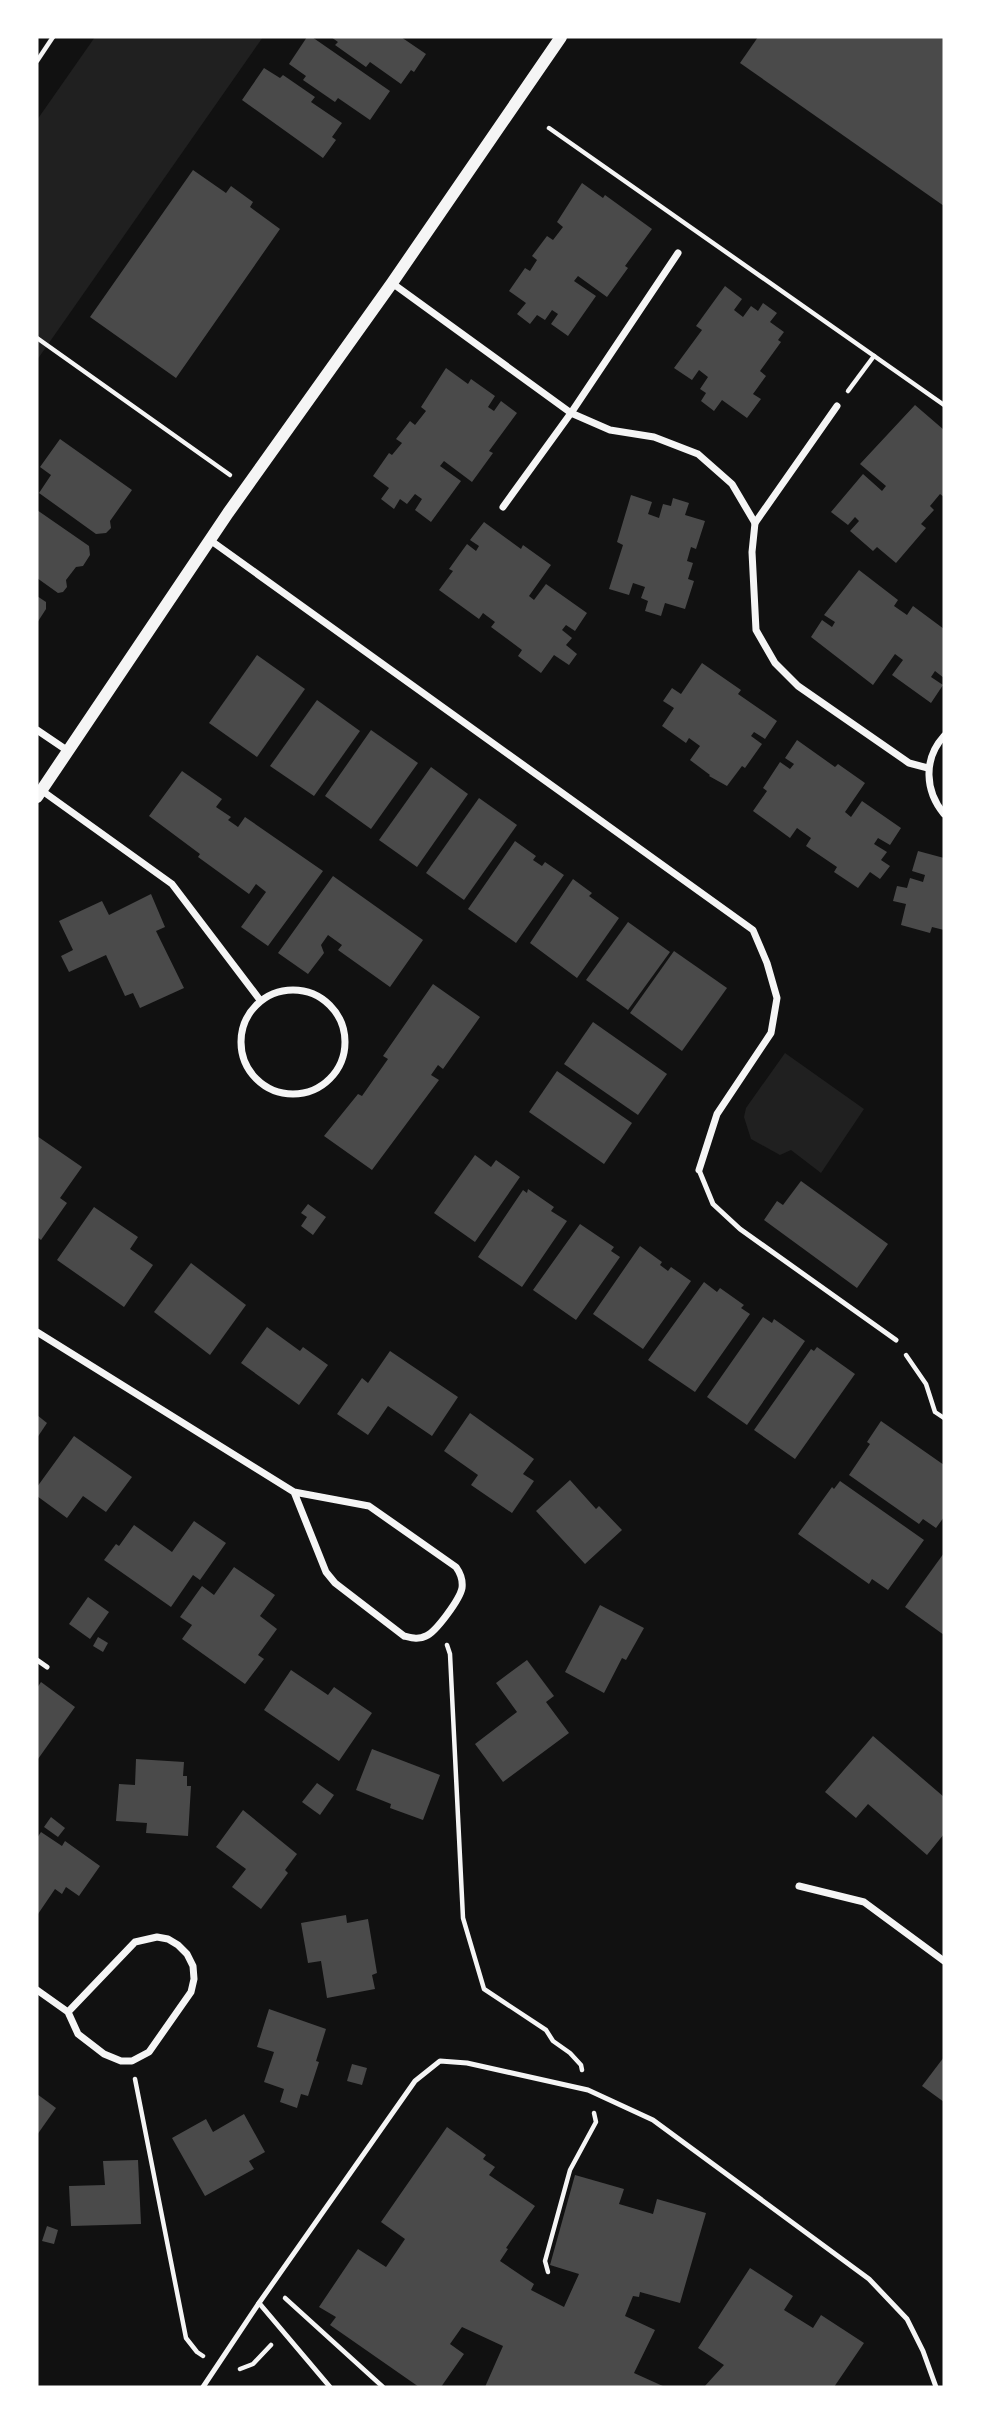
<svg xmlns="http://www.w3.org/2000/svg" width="981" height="2424" font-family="Bitter,serif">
<rect width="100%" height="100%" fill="#111"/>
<g fill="#202020">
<path d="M95 37H263L37 360V120Z"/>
<path d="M785 1053 864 1109 821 1173 791 1150 780 1155 751 1139 744 1117 746 1108Z"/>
</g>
<g fill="#4a4a4a">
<path d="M307 37H312L390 91 370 120 338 98 335 102 303 80 306 76 289 64Z"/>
<path d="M331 37H401L426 54 414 72 411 70 401 84 370 62 366 67 335 45 338 42Z"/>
<path d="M758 37H944V206L740 63Z"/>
<path d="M264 68 280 78 283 75 315 97 311 102 342 123 332 137 336 140 323 158 242 100Z"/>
<path d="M193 170 226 193 231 186 253 202 250 207 280 229 176 378 90 317Z"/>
<path d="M582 183 603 198 605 195 652 229 625 266 628 268 607 297 578 276 574 281 596 296 568 336 551 324 558 314 552 310 545 320 537 315 530 324 517 314 526 303 509 291 525 268 530 271 537 260 532 256 547 236 553 240 563 227 557 222Z"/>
<path d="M725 286 742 299 734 310 743 317 751 306 758 311 763 303 777 313 770 322 784 332 778 340 781 342 760 371 766 376 753 394 761 399 747 418 722 400 714 411 701 401 706 393 700 389 708 377 699 370 692 380 674 368 702 330 696 326Z"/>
<path d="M446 368 468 384 471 379 495 396 488 407 494 411 501 401 517 413 489 451 493 453 472 482 444 461 440 466 461 481 431 522 415 510 422 499 415 494 407 504 400 499 394 509 381 499 389 488 373 476 389 453 392 455 402 443 396 439 410 421 415 425 426 411 421 407Z"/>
<path d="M915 405 944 430V497L940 494 930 506 934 510 921 524 926 528 896 563 877 547 873 551 850 531 859 521 855 517 848 525 831 512 863 474 882 491 886 486 860 464Z"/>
<path d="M60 439 132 490 110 521 111 528 106 533 96 534 39 493 51 475 40 467Z"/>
<path d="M631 495 652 502 648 514 659 518 663 504 671 506 673 498 689 503 685 515 705 521 696 549 691 547 687 561 693 563 688 579 694 581 685 609 665 603 661 616 645 611 648 601 641 598 645 587 633 583 629 595 609 589 623 545 617 542Z"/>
<path d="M37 510 89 546 90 555 83 566 76 567 66 580 67 587 63 592 58 593 37 578Z"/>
<path d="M484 522 521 549 523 545 551 565 529 596 534 600 546 584 587 613 575 631 566 625 562 630 572 638 566 645 577 654 569 665 554 655 541 673 518 656 522 650 491 627 495 622 483 613 479 619 439 590 453 571 449 569 467 544 476 551 479 546 470 540Z"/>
<path d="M859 570 898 600 894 606 907 615 913 606 944 629V678L935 671 931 677 943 685 931 703 892 675 903 660 895 654 873 685 811 637 822 620 832 627 835 622 824 615Z"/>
<path d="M37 596 46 602V609L37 623Z"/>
<path d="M257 655 305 689 257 757 209 723Z"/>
<path d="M702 663 741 690 738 694 777 721 765 739 754 732 751 736 762 744 745 768 742 766 727 786 709 776 710 775 690 760 700 746 689 738 686 743 662 726 674 708 663 701 672 688 681 694Z"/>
<path d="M317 700 360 731 314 796 270 766Z"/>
<path d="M371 730 418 763 371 829 325 796Z"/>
<path d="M797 740 835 767 838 764 865 783 845 812 851 817 862 801 901 828 890 845 878 838 874 844 887 852 881 860 890 866 880 879 870 872 858 888 834 872 837 867 806 846 811 838 797 828 790 838 753 811 767 791 763 788 780 762 790 769 794 764 785 758Z"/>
<path d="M431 767 468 794 417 867 379 840Z"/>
<path d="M182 771 222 799 216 807 231 817 228 820 238 827 245 817 323 871 268 946 241 927 266 892 256 884 249 894 198 857 200 854 149 816Z"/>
<path d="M479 798 517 825 464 900 426 873Z"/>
<path d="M515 841 536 856 533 860 542 866 545 862 564 875 516 943 468 909Z"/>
<path d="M918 851 944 858V930L932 927 930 933 901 925 906 904 893 901 897 886 907 888 910 878 923 882 925 875 912 871Z"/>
<path d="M333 876 423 940 390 987 338 950 342 945 328 935 321 945 324 953 308 974 278 953Z"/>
<path d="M573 879 592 893 589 896 619 918 577 978 530 943Z"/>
<path d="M151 894 165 927 156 931 184 988 140 1008 133 993 125 996 106 955 69 972 61 956 73 950 59 921 102 901 109 915Z"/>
<path d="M628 922 670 952 628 1010 586 980Z"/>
<path d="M674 951 727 988 682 1051 630 1013Z"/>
<path d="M433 984 480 1017 443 1069 438 1065 431 1075 439 1080 372 1170 324 1136 358 1094 362 1096 388 1059 383 1056Z"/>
<path d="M593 1022 667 1074 638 1115 564 1064Z"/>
<path d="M557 1071 632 1123 604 1164 529 1112Z"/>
<path d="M37 1136 82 1167 60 1198 67 1203 41 1240 37 1237Z"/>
<path d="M475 1155 491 1167 496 1160 520 1177 475 1242 434 1213Z"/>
<path d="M801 1181 888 1244 857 1288 764 1220 777 1201 783 1205Z"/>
<path d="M528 1189 554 1207 551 1211 567 1221 522 1287 478 1257 523 1190 527 1193Z"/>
<path d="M308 1204 326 1217 313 1235 301 1226 307 1217 301 1213Z"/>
<path d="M94 1207 138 1237 130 1249 153 1265 124 1307 57 1260Z"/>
<path d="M580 1224 614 1247 611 1251 620 1257 576 1320 533 1290Z"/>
<path d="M640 1246 662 1262 660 1265 668 1271 671 1267 691 1281 643 1349 593 1314Z"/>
<path d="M191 1263 246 1305 210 1355 154 1312Z"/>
<path d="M704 1282 717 1292 720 1288 744 1305 741 1308 750 1314 695 1392 648 1360Z"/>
<path d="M763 1317 772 1323 774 1319 805 1341 747 1425 707 1397Z"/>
<path d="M267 1327 300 1351 303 1347 328 1365 299 1405 241 1363Z"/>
<path d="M817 1347 855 1374 795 1459 754 1430 811 1349 814 1351Z"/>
<path d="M390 1351 458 1397 432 1436 388 1406 368 1435 337 1414 362 1378 368 1383Z"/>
<path d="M470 1413 534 1459 523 1474 534 1481 512 1513 471 1485 478 1475 444 1451Z"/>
<path d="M37 1415 47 1423 37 1438Z"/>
<path d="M881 1421 944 1465V1517L936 1528 923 1519 919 1524 849 1475 870 1444 867 1442Z"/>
<path d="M74 1436 132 1477 106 1512 83 1496 67 1518 37 1496V1487Z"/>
<path d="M570 1480 596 1509 599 1506 622 1530 585 1564 536 1511Z"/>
<path d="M840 1481 924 1540 888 1590 872 1579 869 1584 798 1534 832 1487 834 1489Z"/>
<path d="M194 1521 226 1543 200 1580 193 1575 171 1607 104 1560 116 1544 119 1546 134 1525 172 1552Z"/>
<path d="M944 1553V1635L905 1607Z"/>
<path d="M234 1567 275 1595 260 1616 277 1629 258 1655 264 1659 245 1684 182 1639 192 1625 180 1617 202 1586 214 1595Z"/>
<path d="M88 1597 109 1612 90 1639 69 1624Z"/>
<path d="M600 1605 644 1628 626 1660 622 1658 604 1693 565 1672Z"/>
<path d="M98 1637 108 1643 103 1652 93 1646Z"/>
<path d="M527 1660 554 1696 546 1702 569 1733 503 1782 475 1744 517 1712 496 1683Z"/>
<path d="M291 1670 328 1695 334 1687 372 1713 339 1761 264 1710Z"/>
<path d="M41 1682 75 1707 38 1759 37 1688Z"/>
<path d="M873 1736 944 1797V1834L927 1855 868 1804 856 1818 825 1792Z"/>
<path d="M372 1749 440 1775 423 1820 390 1808 391 1804 356 1790Z"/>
<path d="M136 1759 184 1762 183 1776H187V1786H191L188 1836 146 1833 147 1823 116 1821 119 1784 135 1785Z"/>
<path d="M317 1783 334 1795 320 1815 302 1802Z"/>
<path d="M243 1810 297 1854 285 1870 288 1873 261 1909 232 1887 246 1869 216 1847Z"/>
<path d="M51 1817 65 1828 58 1837 44 1827Z"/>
<path d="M41 1832 62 1846 65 1841 100 1866 79 1896 66 1887 62 1894 55 1889 38 1914 37 1838Z"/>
<path d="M346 1915 347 1923 368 1919 377 1973 372 1975 375 1989 327 1998 321 1961 308 1963 301 1923Z"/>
<path d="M269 2009 326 2029 316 2061 319 2062 308 2096 301 2094 297 2108 280 2102 284 2089 264 2082 274 2052 257 2047Z"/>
<path d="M944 2057V2102L922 2086Z"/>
<path d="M352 2064 367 2068 362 2085 347 2081Z"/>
<path d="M37 2094 56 2108 37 2135Z"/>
<path d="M244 2114 265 2152 249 2161 254 2169 205 2196 172 2138 206 2119 213 2132Z"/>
<path d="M447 2127 486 2155 483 2159 495 2167 489 2175 535 2206 506 2248 508 2249 500 2261 534 2284 531 2290 564 2307 579 2274 550 2265 575 2175 624 2189 619 2204 653 2214 657 2199 706 2213 680 2303 640 2292 639 2297 633 2296 625 2316 655 2330 634 2373 665 2387H485L503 2346 462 2327 450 2344 464 2354 441 2387H419L330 2325 336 2317 319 2307 358 2249 386 2267 405 2239 381 2222Z"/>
<path d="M138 2160 141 2224 71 2226 69 2186 105 2185 103 2161Z"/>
<path d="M47 2226 58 2230 54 2244 42 2241Z"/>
<path d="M750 2268 793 2296 784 2310 813 2328 821 2315 864 2343 834 2387H704L724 2365 698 2348Z"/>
</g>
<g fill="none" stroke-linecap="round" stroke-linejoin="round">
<g stroke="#f5f5f5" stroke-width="4.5">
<path d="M37 61 53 37"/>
<path d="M549 128 944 405"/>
<path d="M37 338 230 475"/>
<path d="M848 391 874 356"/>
<path d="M906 1355 926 1384 935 1412 944 1418"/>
<path d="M447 1645 450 1654 463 1918 484 1989 546 2030 553 2041 570 2053 581 2065 582 2070"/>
<path d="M135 2079 186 2338 197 2352 203 2356"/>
<path d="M548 2272 545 2261 570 2170 596 2122 594 2113"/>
<path d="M285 2298 383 2387"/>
<path d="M240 2369 253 2364 271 2345"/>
</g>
<g stroke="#f5f5f5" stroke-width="5">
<path d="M699 1170 713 1204 740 1229 896 1340"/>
<path d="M37 1660 47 1667"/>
<path d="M259 2303 330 2387"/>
<path d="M203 2387 259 2303 415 2081 440 2061 467 2063 588 2090 653 2120 869 2279 907 2319 923 2351 936 2387"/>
</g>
<g stroke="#f5f5f5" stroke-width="7">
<path d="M392 283 571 413 610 430 654 437 698 454 732 484 755 523 752 552 756 630 775 663 798 686 909 763 928 768"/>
<path d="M503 507 571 413 678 253"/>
<path d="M755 523 837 406"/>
<path d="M210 540 753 930 767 963 777 998 771 1033 717 1114 699 1170"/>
<path d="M37 730 68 751"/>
<path d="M944 736C923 759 925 791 944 814"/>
<path d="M41 790 172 884 260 1000"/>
<circle cx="293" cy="1042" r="52"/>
<path d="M37 1332 294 1492 369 1506 456 1567C461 1574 463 1580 462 1588 460 1599 436 1632 426 1636 418 1640 412 1638 404 1636L335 1583 326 1572 294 1492"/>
<path d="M799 1886 864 1902 944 1961"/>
<path d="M37 1990 68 2012 78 2034 104 2054 121 2061H132L149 2052 191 1992 194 1979 193 1966 187 1954 178 1945 168 1939 157 1937 135 1942 68 2012"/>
</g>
<path stroke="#f5f5f5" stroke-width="12" d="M37 797 228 513 392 283 561 37"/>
</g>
<rect width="981" height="2424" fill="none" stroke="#ffffff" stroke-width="77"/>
</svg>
